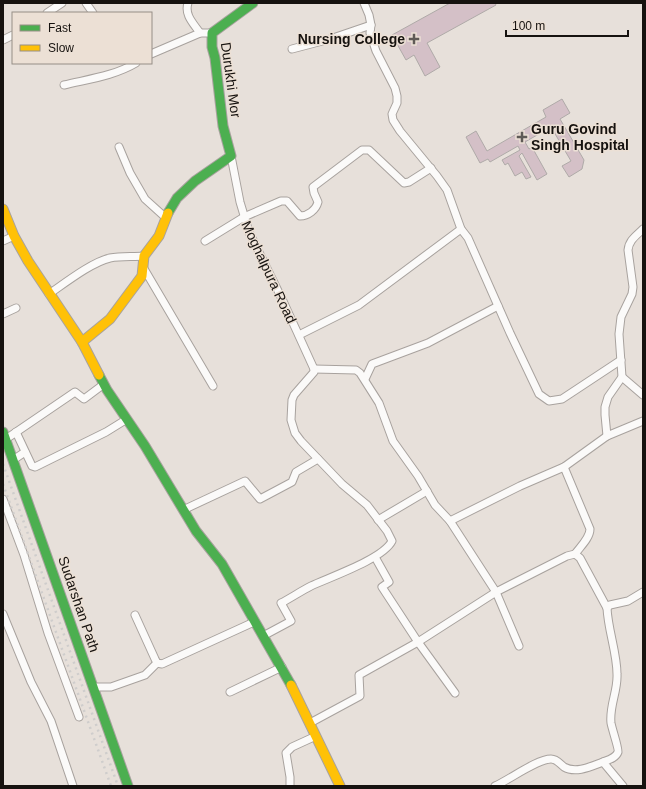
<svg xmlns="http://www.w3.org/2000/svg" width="646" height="789" font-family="Arial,sans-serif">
<rect width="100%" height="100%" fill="#e7e0da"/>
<g fill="#d4c0c7" stroke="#afaaa8">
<path d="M450 3H495L496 5 427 43 440 67 425 76 414 55 406 60 392 35Z"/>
<path d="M562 99 570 113 560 119 584 160 582 169 569 177 562 166 571 161 551 127 525 142 529 149 532 147 547 174 537 180 522 153 519 156 531 177 526 179 522 172 515 176 508 163 505 165 502 160 520 150 518 146 490 162 488 159 480 163 466 137 476 131 487 151 546 117 543 110Z"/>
</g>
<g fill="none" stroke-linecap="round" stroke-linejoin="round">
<defs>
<g id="street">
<path d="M86 3 93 13"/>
<path d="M188 3C184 15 194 24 200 33"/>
<path d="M364 3 369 15 371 25 370 33 376 51 395 88 397 96V103L392 114 393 120 400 131 437 176 447 190 461 229 468 238 510 333 539 394 549 401 562 399 621 360"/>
<path d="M47 13 62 3"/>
<path d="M3 40 13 35"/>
<path d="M292 49 330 39 371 25"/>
<path d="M151 54 200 33H212"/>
<path d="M64 85C89 79 114 76 136 63"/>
<path d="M119 147 130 173 145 199 166 218"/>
<path d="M231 156 240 202 249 232 283 301 314 369V372L294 395 292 400 291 420 295 433 301 441 342 484 367 505 387 531 392 541C383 559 330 577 311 586 301 591 291 598 281 603L291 621 263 636"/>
<path d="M643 229C636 236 629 240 628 250L633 287 632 294 621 317 619 334 622 377 608 397 605 407V415L607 436 643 421"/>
<path d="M3 241 14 236"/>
<path d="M205 241 244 217 281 201H287L300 216C308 216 316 210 318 202L314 193 313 187 362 150H369L404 183 409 182 431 168"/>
<path d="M143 267 213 386"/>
<path d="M49 294C65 283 92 262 110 258 121 256 133 257 144 256"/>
<path d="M3 314 16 308"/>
<path d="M299 335 359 305 461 229"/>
<path d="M314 369 356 370 360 373 379 403 393 441 418 476 435 505 450 521"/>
<path d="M622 377 643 395"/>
<path d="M365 379 372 364 428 343 498 306"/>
<path d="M16 432 32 466 35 467 106 432 127 419"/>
<path d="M607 436 564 467 520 486 450 521 496 592 567 556 575 554 580 558 607 608"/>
<path d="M6 439 75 392 84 399 104 384"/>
<path d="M13 460 25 452"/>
<path d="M564 467 590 529C590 538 580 547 575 554"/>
<path d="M3 499 24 555 48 633 79 717"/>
<path d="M183 510 245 481 260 499 292 482 296 472 318 459"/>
<path d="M378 520 427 491"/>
<path d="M375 557 389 582 382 587 418 642 455 693"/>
<path d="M3 614 31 682 51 721 73 786"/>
<path d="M135 615 155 659 157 663 162 664 254 622"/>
<path d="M93 687H111L145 675 157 663"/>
<path d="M230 692 282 667"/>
<path d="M310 723 360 696 359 675 418 642 496 592 519 646"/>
<path d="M603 762C608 760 616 758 618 752 619 749 612 729 611 723 609 706 618 691 617 674 617 653 608 630 607 608L610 605 628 601 643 592"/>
<path d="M290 786V777L286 753 292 747 316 736"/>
<path d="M495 786C509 780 537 759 551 759 557 759 560 764 564 767 576 774 592 766 603 762L623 786"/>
</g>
<g id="fast">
<path d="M168 213 177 198 195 181 231 156 223 126 215 58 212 47V33L253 3"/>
<path d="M99 375 107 390 145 446 196 531 222 564 291 685"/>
<path d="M3 432 128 786"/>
</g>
<g id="slow">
<path d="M3 209 14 236 28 261 82 342 99 375"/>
<path d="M82 342 110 319 142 276 144 256 159 236 168 213"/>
<path d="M291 685 340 786"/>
</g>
</defs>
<use href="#street" stroke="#a8a29e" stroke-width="9"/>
<use href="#fast" stroke="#a8a29e" stroke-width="11"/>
<use href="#slow" stroke="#a8a29e" stroke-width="11"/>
<use href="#street" stroke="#fbfaf9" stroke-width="7"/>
<use href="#fast" stroke="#4caf50" stroke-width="9"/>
<use href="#slow" stroke="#ffc107" stroke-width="9"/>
<g stroke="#cfcdcc" stroke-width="2.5" stroke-dasharray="2 4" stroke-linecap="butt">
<path d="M3 464 118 786"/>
<path d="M3 484 111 786"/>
</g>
</g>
<g fill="#5f5a56" stroke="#ece0d5" stroke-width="1.5">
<path d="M412 33h4v4h4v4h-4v4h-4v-4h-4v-4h4z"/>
<path d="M520 131h4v4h4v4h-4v4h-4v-4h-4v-4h4z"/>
</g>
<g text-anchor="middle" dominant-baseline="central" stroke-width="3" stroke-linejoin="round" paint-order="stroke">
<g font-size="14" font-weight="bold" fill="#16120f" stroke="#ece0d5" text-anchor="end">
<text x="405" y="39">Nursing College</text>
<text x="531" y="129" text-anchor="start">Guru Govind<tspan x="531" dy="16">Singh Hospital</tspan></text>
</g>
<g font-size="14" fill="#16120f" stroke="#ece0d5">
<text transform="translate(231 80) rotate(82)">Durukhi Mor</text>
<text transform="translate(269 272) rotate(65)">Moghalpura Road</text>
<text transform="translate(79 604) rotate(71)">Sudarshan Path</text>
</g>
</g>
<rect width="646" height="789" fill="none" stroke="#16120f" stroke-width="8"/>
<rect x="12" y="12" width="140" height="52" fill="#ece0d5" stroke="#968e86"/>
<rect x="20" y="25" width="20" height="6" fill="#4caf50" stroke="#968e86"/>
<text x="48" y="32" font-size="12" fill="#16120f">Fast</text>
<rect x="20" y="45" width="20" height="6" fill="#ffc107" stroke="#968e86"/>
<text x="48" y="52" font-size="12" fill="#16120f">Slow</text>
<path d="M506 30v6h122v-6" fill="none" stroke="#16120f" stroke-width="2"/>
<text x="512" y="30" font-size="12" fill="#16120f" stroke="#ece0d5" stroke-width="3" paint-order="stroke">100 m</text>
</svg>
